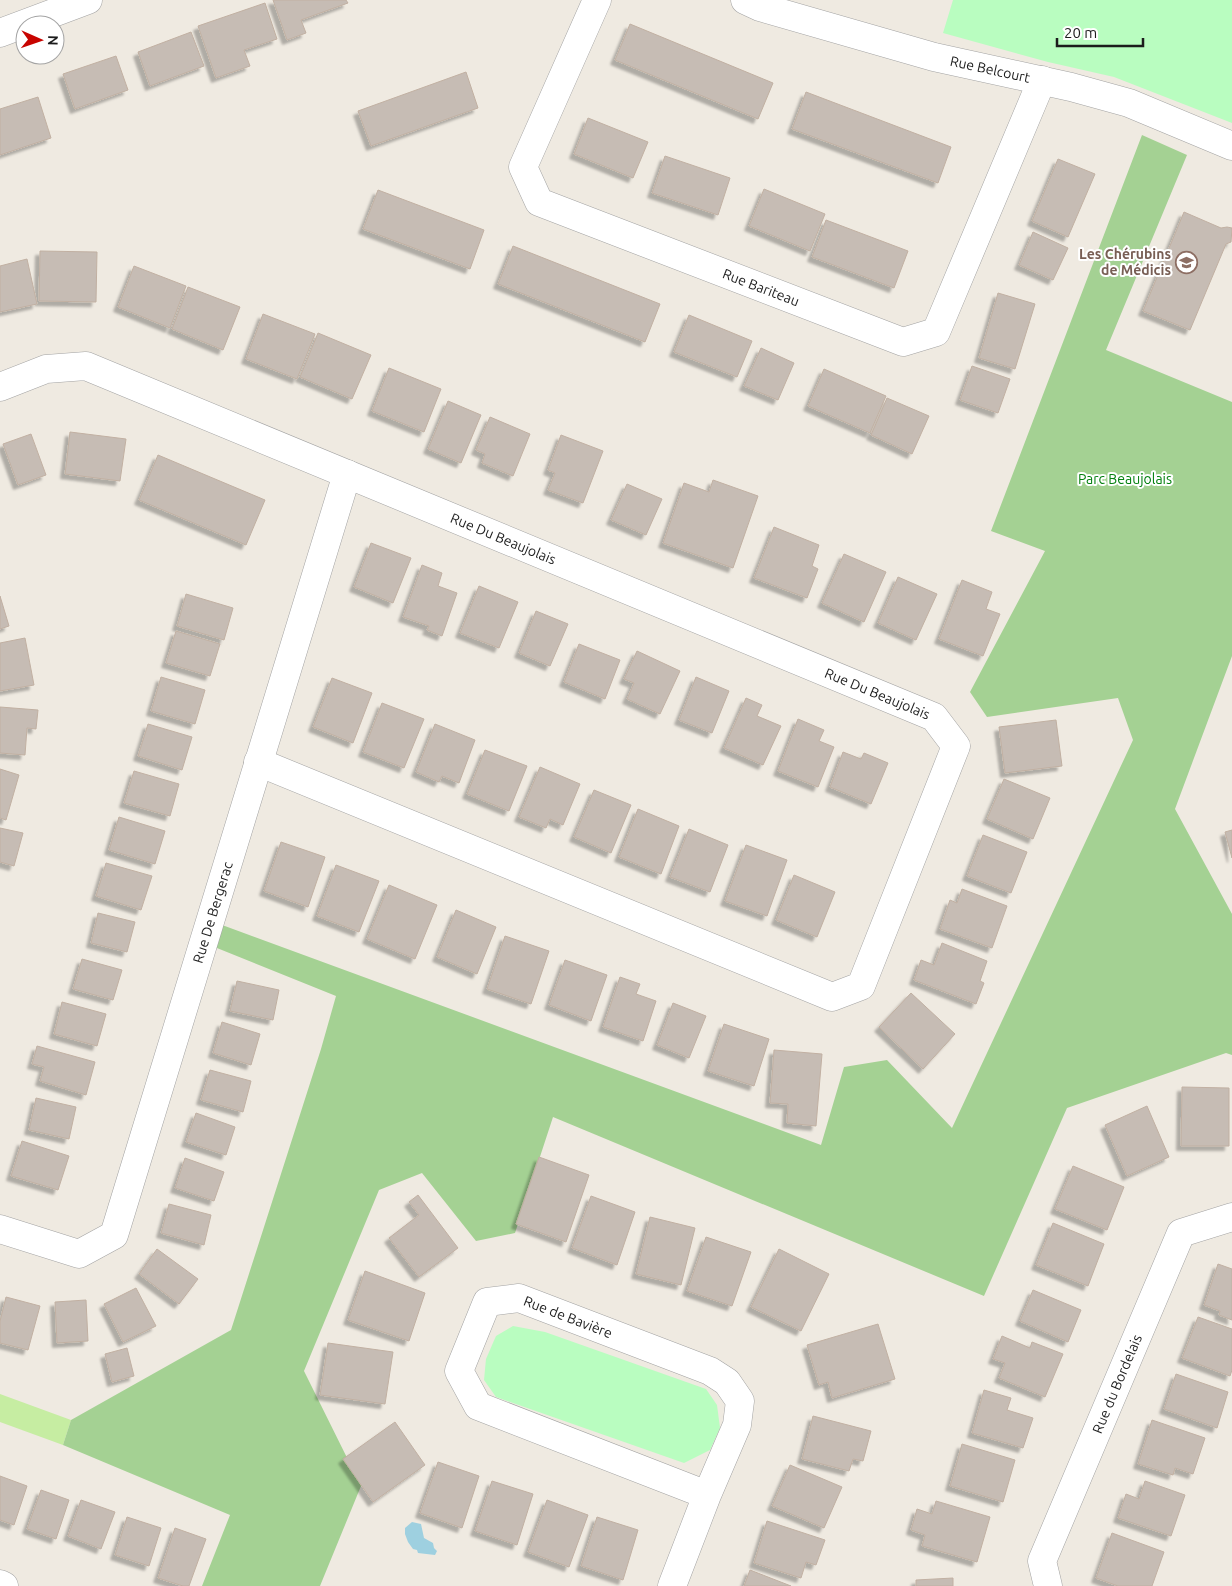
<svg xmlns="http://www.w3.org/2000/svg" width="1232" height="1586" font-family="Ubuntu,sans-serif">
<defs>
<filter id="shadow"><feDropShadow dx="-4.5" dy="4.5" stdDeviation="1" flood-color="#0004"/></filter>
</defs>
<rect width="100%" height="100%" fill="#efeae1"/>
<path fill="#c6eda2" d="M0 1394 71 1420 63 1445 0 1422Z"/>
<path fill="#a4d193" d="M1142 135 1187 155 1106 350 1232 402V656L1175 809 1232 914V1055L1226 1053 1067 1108 984 1296 553 1117 515 1233 476 1241 422 1173 379 1190 304 1371 361 1486 320 1586H202L230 1515 63 1445 71 1420 231 1330 321 1049 336 996 207 944 214 922 821 1145 844 1067 887 1060 952 1128 1133 740 1118 698 987 717 970 692 1045 551 991 531Z"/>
<g fill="#b9fdc0">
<path d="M953 0H1232V123L1114 77 1048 62 943 33Z"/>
<path d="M513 1326 545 1332 706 1389 717 1405 720 1428 710 1450 684 1463 496 1397 484 1380 486 1359 496 1336Z"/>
</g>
<path fill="#9ed0e0" d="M412 1522 421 1524 424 1538 433 1543 434 1548 437 1551 435 1555 418 1553 417 1550 413 1549 408 1542 405 1534V1528Z"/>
<g fill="#c6bcb4" stroke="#c1b0a2" filter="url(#shadow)">
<path d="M273 0H346L348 3 301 20 306 33 287 40Z"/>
<path d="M265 3 277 39 244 50 250 66 216 78 198 26Z"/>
<path d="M630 24 773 83 758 119 615 60Z"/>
<path d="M191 32 204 66 150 86 138 52Z"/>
<path d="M116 56 128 90 75 109 63 74Z"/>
<path d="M466 72 478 108 371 146 358 111Z"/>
<path d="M806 92 951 147 938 183 792 129Z"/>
<path d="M38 97 51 138 0 155V109Z"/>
<path d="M588 118 648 142 633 178 574 154Z"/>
<path d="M665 156 730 178 718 215 652 193Z"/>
<path d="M1058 159 1095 174 1068 237 1032 221Z"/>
<path d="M764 189 825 214 810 251 749 226Z"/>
<path d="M378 190 484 230 470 269 363 229Z"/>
<path d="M1184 212 1221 228 1227 227 1232 228 1231 242 1226 244 1190 330 1143 311Z"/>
<path d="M826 220 908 251 894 288 812 257Z"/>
<path d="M1033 232 1068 248 1053 280 1019 265Z"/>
<path d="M513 246 660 304 645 342 498 284Z"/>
<path d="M40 251 97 252 96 302 39 301Z"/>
<path d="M27 259 37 304 0 312V266Z"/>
<path d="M134 266 186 286 170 328 118 307Z"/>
<path d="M188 287 240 307 223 350 172 329Z"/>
<path d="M998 293 1035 304 1015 369 979 358Z"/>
<path d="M263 314 315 334 297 379 246 359Z"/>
<path d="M689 315 752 341 737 377 674 352Z"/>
<path d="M318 333 371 355 352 399 300 377Z"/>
<path d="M761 348 794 363 778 400 744 386Z"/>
<path d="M972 366 1010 379 998 413 960 400Z"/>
<path d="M389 368 441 389 424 432 372 411Z"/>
<path d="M824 369 886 396 870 433 808 406Z"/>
<path d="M887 398 929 416 912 454 871 435Z"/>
<path d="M448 401 481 415 461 463 428 449Z"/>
<path d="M490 417 530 434 513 476 482 463 485 454 476 450Z"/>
<path d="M70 432 126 439 120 481 65 474Z"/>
<path d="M31 434 46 475 18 485 3 444Z"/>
<path d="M561 435 603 451 583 503 548 490 555 473 548 470Z"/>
<path d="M158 455 265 500 246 545 139 500Z"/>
<path d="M713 480 758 496 733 568 663 543 684 483 709 492Z"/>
<path d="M627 484 662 499 646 535 611 520Z"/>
<path d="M774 527 819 545 812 566 818 569 807 598 754 578Z"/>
<path d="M371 543 411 558 393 603 354 587Z"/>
<path d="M844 554 886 572 864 622 822 603Z"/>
<path d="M422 565 442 573 438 586 457 593 442 636 427 630 429 626 403 617Z"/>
<path d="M898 577 937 594 916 640 878 623Z"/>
<path d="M962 580 992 592 986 609 1000 614 983 656 939 639Z"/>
<path d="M479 586 518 602 499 648 460 633Z"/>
<path d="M186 594 233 608 224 640 177 626Z"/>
<path d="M0 596 9 626 0 629Z"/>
<path d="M536 611 568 624 550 666 519 653Z"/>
<path d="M176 631 220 644 210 676 166 663Z"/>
<path d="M25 638 34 685 0 691V643Z"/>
<path d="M579 644 620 660 605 699 564 682Z"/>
<path d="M637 651 680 671 660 714 627 699 634 683 624 679Z"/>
<path d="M161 677 205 690 195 724 151 711Z"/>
<path d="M696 677 729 691 712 733 679 720Z"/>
<path d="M332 678 372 693 353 743 313 727Z"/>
<path d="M746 698 762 705 757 716 781 726 763 765 724 748Z"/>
<path d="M382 703 424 719 404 768 363 752Z"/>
<path d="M0 707 38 710 36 729 27 728 25 755 0 753Z"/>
<path d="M798 719 824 730 819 741 834 747 818 787 778 771Z"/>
<path d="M1056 720 1062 766 1005 773 999 727Z"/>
<path d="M148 724 192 737 182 770 138 756Z"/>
<path d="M435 724 475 740 459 783 442 776 439 782 416 772Z"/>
<path d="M485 750 527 766 509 811 467 794Z"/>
<path d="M843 752 861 759 864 753 888 763 871 804 830 787Z"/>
<path d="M540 767 580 784 563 825 550 819 546 828 519 817Z"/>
<path d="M0 769 19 775 6 820 0 818Z"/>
<path d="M134 771 179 784 170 816 124 803Z"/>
<path d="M1004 779 1050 798 1033 839 987 819Z"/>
<path d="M594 790 631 805 611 853 574 837Z"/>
<path d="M638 809 679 826 661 874 619 857Z"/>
<path d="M119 817 165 831 155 864 109 850Z"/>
<path d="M0 828 23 833 14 866 0 862Z"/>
<path d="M689 829 728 845 710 892 670 877Z"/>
<path d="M1232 830V858L1225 832Z"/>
<path d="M983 835 1027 852 1011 893 967 876Z"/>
<path d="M281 842 325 857 308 907 264 891Z"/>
<path d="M746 845 787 860 767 916 725 901Z"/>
<path d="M106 863 152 876 141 910 96 896Z"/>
<path d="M336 865 379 881 359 932 317 916Z"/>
<path d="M794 875 835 892 817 937 776 920Z"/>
<path d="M389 885 437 905 415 959 367 939Z"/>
<path d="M962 889 1007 906 992 948 940 929 950 900 957 903Z"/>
<path d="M456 910 496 927 477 974 437 957Z"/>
<path d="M98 913 135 922 127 952 91 943Z"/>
<path d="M505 936 549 951 531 1004 487 989Z"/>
<path d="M942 943 987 961 980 981 984 983 976 1004 914 980 921 960 934 965Z"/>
<path d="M82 959 122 970 113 1000 73 989Z"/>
<path d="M565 960 607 975 591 1021 549 1005Z"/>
<path d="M620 977 640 984 636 994 656 1001 643 1041 603 1027Z"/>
<path d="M237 981 279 990 273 1020 230 1011Z"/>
<path d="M911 993 955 1034 923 1069 879 1027Z"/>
<path d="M62 1002 106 1014 97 1046 54 1034Z"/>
<path d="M673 1003 706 1016 689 1058 657 1045Z"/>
<path d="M222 1022 260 1034 251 1065 213 1053Z"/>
<path d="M724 1024 769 1039 754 1086 708 1071Z"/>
<path d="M37 1046 95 1062 86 1095 40 1081 44 1067 32 1064Z"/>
<path d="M774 1050 822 1054 816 1126 787 1123 788 1104 770 1103Z"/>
<path d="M210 1070 251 1081 243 1112 201 1100Z"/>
<path d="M1182 1087 1229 1088V1146H1181Z"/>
<path d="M36 1098 76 1107 69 1139 29 1130Z"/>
<path d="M1147 1106 1169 1157 1127 1176 1105 1125Z"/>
<path d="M196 1113 235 1127 226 1155 186 1142Z"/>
<path d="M22 1141 69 1156 58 1190 11 1176Z"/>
<path d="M539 1157 589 1175 566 1242 516 1224Z"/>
<path d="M185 1158 224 1172 214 1201 175 1188Z"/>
<path d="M1073 1166 1124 1187 1107 1230 1055 1209Z"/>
<path d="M418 1195 458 1248 419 1277 389 1238 419 1215 409 1202Z"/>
<path d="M591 1196 635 1212 617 1265 572 1248Z"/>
<path d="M169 1204 211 1215 204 1245 161 1233Z"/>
<path d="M650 1217 695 1228 681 1285 636 1274Z"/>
<path d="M1053 1223 1104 1244 1088 1286 1036 1265Z"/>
<path d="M706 1237 751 1252 732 1306 687 1291Z"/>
<path d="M157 1249 198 1279 179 1304 139 1274Z"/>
<path d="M779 1249 829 1274 801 1331 751 1307Z"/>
<path d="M1218 1264 1232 1269V1320L1219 1315 1220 1311 1204 1305Z"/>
<path d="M365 1271 425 1293 409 1341 348 1320Z"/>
<path d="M136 1288 156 1326 123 1342 104 1304Z"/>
<path d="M1033 1290 1081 1310 1068 1342 1020 1321Z"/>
<path d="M6 1297 40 1306 28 1350 0 1343V1321Z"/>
<path d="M86 1300 88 1341 57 1343 55 1302Z"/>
<path d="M1198 1317 1232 1329V1370L1230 1376 1182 1358Z"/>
<path d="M878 1324 895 1379 832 1398 828 1382 819 1385 807 1345Z"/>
<path d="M1002 1336 1030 1348 1032 1342 1063 1354 1045 1397 999 1378 1005 1363 993 1359Z"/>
<path d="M328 1343 393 1352 385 1404 320 1395Z"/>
<path d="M127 1348 134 1376 112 1382 105 1354Z"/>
<path d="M1176 1374 1228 1392 1217 1428 1164 1409Z"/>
<path d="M984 1390 1011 1398 1007 1410 1033 1418 1023 1448 972 1433Z"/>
<path d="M813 1416 871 1431 863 1461 853 1459 849 1471 802 1459Z"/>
<path d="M1152 1420 1205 1438 1193 1474 1175 1468 1173 1475 1138 1464Z"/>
<path d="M395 1422 425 1465 373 1502 343 1459Z"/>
<path d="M962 1444 1015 1460 1003 1502 950 1486Z"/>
<path d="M438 1462 479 1476 462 1528 420 1513Z"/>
<path d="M790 1465 842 1487 824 1528 772 1506Z"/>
<path d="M0 1476 27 1486 14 1525 0 1520Z"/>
<path d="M492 1481 533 1494 517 1545 475 1531Z"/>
<path d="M1145 1481 1185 1495 1171 1536 1118 1518 1126 1494 1139 1499Z"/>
<path d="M41 1490 69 1500 56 1539 27 1529Z"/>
<path d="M81 1500 115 1512 101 1549 68 1536Z"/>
<path d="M547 1500 588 1515 569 1567 528 1552Z"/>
<path d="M936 1501 990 1517 977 1562 922 1546 925 1535 911 1530 917 1509 932 1514Z"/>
<path d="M127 1517 161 1528 149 1566 115 1555Z"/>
<path d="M597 1517 638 1530 623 1580 581 1566Z"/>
<path d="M767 1521 825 1540 816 1565 806 1562 801 1578 754 1563Z"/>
<path d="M175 1528 206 1539 189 1586H183L158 1578Z"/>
<path d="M1112 1533 1164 1552 1152 1586H1118L1096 1578Z"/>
<path d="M750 1570 791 1586H744Z"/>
<path d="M953 1578V1586H916V1580Z"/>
</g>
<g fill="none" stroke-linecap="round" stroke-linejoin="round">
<defs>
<g id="minor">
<path id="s1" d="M597 0 523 167 539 202 903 342 936 332 1042 80"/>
<path id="s2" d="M745 0 760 7 934 57 1071 87 1129 103 1232 146"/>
<path d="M0 33 88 0"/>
<path id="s3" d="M0 387 46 369 86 366 934 717 956 746 861 986 832 997 258 762"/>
<path id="s4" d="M0 1229 79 1254 114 1235 347 474"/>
<path d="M672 1586 707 1495 737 1425 740 1401 727 1382 710 1371 519 1298 487 1302 459 1371 478 1406 707 1495"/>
<path id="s5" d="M1048 1586 1042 1561 1181 1233 1232 1217"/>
</g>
<path id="tertiary" d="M0 1584 4 1586"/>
</defs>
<use href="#minor" stroke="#a3a3a3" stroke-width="29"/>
<use href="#tertiary" stroke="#a3a3a3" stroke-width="29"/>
<use href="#minor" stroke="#fff" stroke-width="28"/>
<use href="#tertiary" stroke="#fff" stroke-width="28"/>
</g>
<defs>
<symbol id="school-ring" viewBox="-11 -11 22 22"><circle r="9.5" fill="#fff" stroke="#8d6e63" stroke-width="1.5"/><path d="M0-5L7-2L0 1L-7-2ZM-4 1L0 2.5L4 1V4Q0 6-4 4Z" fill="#8d6e63"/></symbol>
</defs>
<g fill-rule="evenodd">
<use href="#school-ring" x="1174" y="250" width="25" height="25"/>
</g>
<g text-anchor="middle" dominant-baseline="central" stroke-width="4" stroke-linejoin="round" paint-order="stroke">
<g font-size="14" fill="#1c1c1c" stroke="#fff">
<text stroke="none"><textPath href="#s2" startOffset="255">Rue Belcourt</textPath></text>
<text stroke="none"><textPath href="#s1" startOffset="459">Rue Bariteau</textPath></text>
<text stroke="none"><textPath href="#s3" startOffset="541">Rue Du Beaujolais</textPath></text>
<text stroke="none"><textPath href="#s3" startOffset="946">Rue Du Beaujolais</textPath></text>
<text stroke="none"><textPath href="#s4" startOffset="460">Rue De Bergerac</textPath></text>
<text transform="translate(568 1317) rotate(21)">Rue de Bavière</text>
<text stroke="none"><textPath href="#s5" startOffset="218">Rue du Bordelais</textPath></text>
</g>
<g font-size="14" font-weight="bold" fill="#785e54" stroke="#fff" text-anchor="end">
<text x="1171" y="254">Les Chérubins<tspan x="1171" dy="16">de Médicis</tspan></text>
</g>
<g font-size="14" fill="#048110" stroke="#fff">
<text x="1125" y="479">Parc Beaujolais</text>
</g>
</g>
<g transform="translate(40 40) rotate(92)"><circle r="24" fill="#ffffff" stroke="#a4a4a4"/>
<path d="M0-4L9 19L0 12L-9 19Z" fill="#c80400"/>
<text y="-8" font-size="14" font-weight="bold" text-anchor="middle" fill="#1c1c1c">N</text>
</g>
<path d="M1057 38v8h86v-8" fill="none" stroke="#1c1c1c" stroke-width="2.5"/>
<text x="1064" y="38" font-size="15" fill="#1c1c1c" stroke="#ffffff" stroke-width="4" paint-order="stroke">20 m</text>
</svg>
